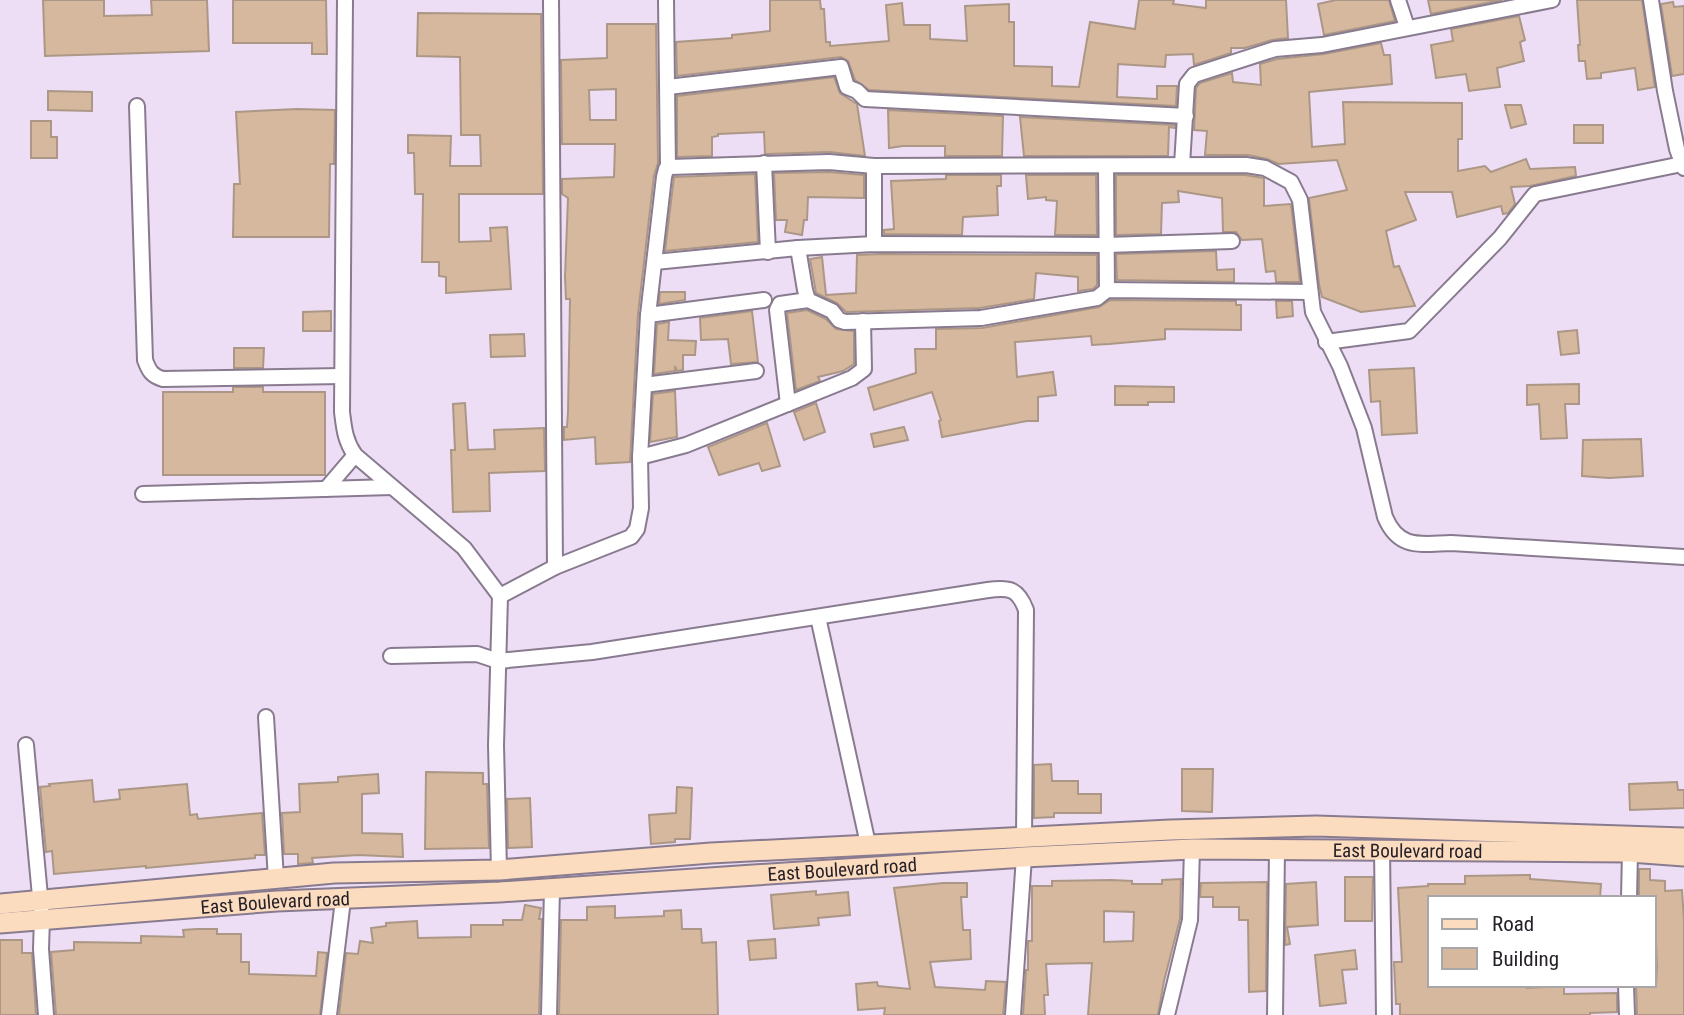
<svg xmlns="http://www.w3.org/2000/svg" width="1684" height="1015" font-family="'Roboto Condensed',sans-serif">
<rect width="100%" height="100%" fill="#eddef5"/>
<g fill="#d5b89e" stroke="#ac9786" stroke-width="2" fill-rule="evenodd">
<path d="M43 0H104V16L152 15 151 0H207L209 51 45 56Z"/>
<path d="M233 0H326L327 54H312V43H233Z"/>
<path d="M770 0H820L821 9H824L826 42H830V46L889 41 886 5 902 3 904 25H930V39L967 41 965 6 1009 4V22H1014V66L1052 67V86L1079 87 1090 22 1135 29 1139 0H1174L1173 4 1206 8V0H1286L1288 38 1272 40 1245 48H1231V53L1194 65 1193 54 1166 55 1165 67 1118 64 1117 97 1157 99V86H1177L1176 106 869 90 855 80 848 61 841 57 677 76 676 42 732 38V35L770 31Z"/>
<path d="M1336 0H1389L1395 21 1324 35 1318 4Z"/>
<path d="M1428 0H1502L1431 14Z"/>
<path d="M1577 0H1642L1655 87 1638 90 1635 68 1601 73V78L1587 79 1585 61H1579L1578 45H1580Z"/>
<path d="M1673 2 1674 7 1684 6V74L1672 76 1661 4Z"/>
<path d="M418 13 541 14 543 194H459V242L491 241 490 228 507 227 511 289 446 293V277L439 276V262H422L423 194H415L414 153H408V135L451 136 450 166H481L480 135H461L460 57 417 56Z"/>
<path d="M1519 16 1525 40 1520 42 1524 61 1497 68 1500 87 1469 91 1466 74 1436 78 1431 45 1453 41 1451 29Z"/>
<path d="M607 24H656L658 163 654 176 638 314 630 462 596 464 595 437 564 440V427H567L568 412 570 299H566L565 277 568 198 562 194V179L614 177 615 144H562L561 60 607 58ZM616 89V120H590L589 90Z"/>
<path d="M1381 43 1384 55H1390L1392 84 1309 92 1312 147 1345 144 1343 102 1462 103V139H1458V171L1485 166 1491 172 1526 159 1530 169 1575 167 1576 176 1530 186 1511 187 1515 204 1508 213 1503 214 1501 206 1457 217 1452 192H1405L1416 220 1386 231 1394 267 1399 266 1415 306 1361 312 1322 297 1319 284 1309 198 1347 190 1337 160 1279 164 1267 159 1248 155H1205L1207 131 1194 130 1196 88 1200 83 1232 73 1233 82 1261 85 1260 64 1277 59 1324 54Z"/>
<path d="M834 77 840 93 857 104 865 156 829 152 768 154H765L764 132 718 134V136L712 137V156L677 157V96Z"/>
<path d="M48 91 92 92V111L48 110Z"/>
<path d="M1505 105H1521L1526 124 1511 128Z"/>
<path d="M297 109 335 110 334 164H330L329 237H233L234 184H240L236 112Z"/>
<path d="M888 110 1003 116 1002 156H945V146H903L889 148Z"/>
<path d="M1020 117 1175 125V128L1169 127 1168 156H1024Z"/>
<path d="M31 121H51V137H57V158H31Z"/>
<rect x="1574" y="125" width="29" height="18"/>
<path d="M829 172 864 175V198L808 197 807 220H804L802 235 785 232 787 220H776L774 173Z"/>
<path d="M755 174 758 242 665 251 674 177Z"/>
<path d="M946 175H1001V186H997L998 215 963 217 962 235 884 234V230L894 229 891 181 946 179Z"/>
<path d="M1026 175H1096L1097 235H1055L1057 201 1046 200V197L1028 199Z"/>
<path d="M1116 175H1245L1264 178V206L1291 204 1300 282H1276L1275 271 1266 272 1262 239 1242 240 1236 232H1223L1222 198 1178 191 1179 202 1162 203 1161 234 1116 235Z"/>
<path d="M1216 251 1217 270 1234 269V282L1117 280 1116 254Z"/>
<path d="M881 254 1097 255V285L1093 289 1078 291V277L1036 273 1034 299 980 308 846 312 837 303 816 293 810 259 822 257 826 295 856 293 857 255Z"/>
<path d="M660 292H685V300L659 304Z"/>
<path d="M1110 300 1236 301V305H1241V330L1165 329V339L1109 344 1092 345 1091 336 1015 342 1017 377 1053 372 1056 395 1038 397V421H1027L942 437 939 421 941 420 932 392 874 410 868 388 916 373 915 349H936V329L982 328 1099 307Z"/>
<path d="M1276 301H1292L1293 316 1277 318Z"/>
<path d="M807 310 826 319 836 329 854 331V364L843 371 818 377 820 381 796 390 787 313Z"/>
<path d="M331 311V331H303V312Z"/>
<path d="M752 311 758 362 731 364 728 339 701 340 700 318Z"/>
<path d="M669 322 668 340 696 341 695 355H683V370L677 371 675 366V371L654 374 657 324Z"/>
<path d="M1577 330 1579 353 1561 355 1558 332Z"/>
<path d="M524 334 525 356 491 357 490 335Z"/>
<path d="M234 348H264L263 368H234Z"/>
<path d="M1414 368 1417 433 1382 435 1380 401 1371 402 1369 370Z"/>
<path d="M1579 384V404H1565L1567 438 1541 439 1539 404 1527 405V385Z"/>
<path d="M1115 386 1174 387V402H1148V405H1115Z"/>
<path d="M233 387H263V392H325V475H163V392H233Z"/>
<path d="M675 391 677 437 650 442 653 394Z"/>
<path d="M465 403 468 450 495 449 494 430 544 428 545 471 489 473 490 511 453 512 451 450H455L453 404Z"/>
<path d="M816 403 825 432 804 440 794 412Z"/>
<path d="M767 423 780 466 762 471 759 463 719 475 708 447Z"/>
<path d="M904 427 908 440 874 447 871 434Z"/>
<path d="M1641 439 1643 476 1609 478 1582 476 1583 440Z"/>
<path d="M1051 764 1052 781H1078V794H1101V813H1054V817L1034 818V765Z"/>
<path d="M1182 769H1213L1212 812 1182 811Z"/>
<path d="M426 772 483 773V784H487L489 848 425 849Z"/>
<path d="M378 774 379 793 362 794V833L402 834 403 857 358 855 312 858 313 863 298 864V854H284L282 813 300 812 299 784 338 782V777Z"/>
<path d="M92 780 94 802 120 799 119 790 187 784 190 815 197 814 198 819 262 813 265 855H255V858L146 868V866L54 874 52 851 46 852 40 787 50 786 49 784Z"/>
<path d="M1677 782 1678 790H1684V808L1630 810 1629 784Z"/>
<path d="M677 787 692 788 690 839H675V842L651 844 649 815 676 813Z"/>
<path d="M530 798 532 847 508 848 507 799Z"/>
<path d="M1639 869H1650V880L1665 881V891L1682 890 1684 920V1015H1637L1636 985H1656L1657 967 1654 898H1639Z"/>
<path d="M1530 875V879L1601 884 1600 898H1430V985H1527V988L1564 986V994L1617 993V1012L1590 1013V1015H1400V1004H1396L1394 962H1402L1398 888 1428 886V884H1465V876Z"/>
<path d="M1345 877H1373L1372 921H1345Z"/>
<path d="M1181 879 1180 919 1164 981 1158 1015H1088L1092 963 1046 964 1048 995H1044L1045 1015H1023L1026 970H1028V941H1032V886H1052V881L1111 880 1132 881V884H1162V880ZM1104 911 1134 912 1133 941 1104 942Z"/>
<path d="M1267 882 1266 991 1249 992 1248 920H1239V907H1213V897H1200L1201 883Z"/>
<path d="M1316 882 1318 925 1287 927 1290 944 1285 945 1286 884Z"/>
<path d="M943 883H967V897H961L963 930H970L971 959 930 962 935 987 985 990 986 981 1006 982 1003 1015H884L885 1008 858 1010 856 984 877 982 878 986 910 989 894 888Z"/>
<path d="M816 891V895L848 892 850 915 818 918 819 925 774 929 771 895Z"/>
<path d="M525 905 541 908 539 919H542L539 1015H339L346 953 358 954 360 941 373 943 371 928 386 926V923L417 921 418 938 471 937V925H503V920H522Z"/>
<path d="M615 906V918L664 916V911L681 910 682 929H701L702 943 716 942 718 1015H559L561 920H587V907Z"/>
<path d="M197 929H217V934H241V962H249V974L316 976 318 952 327 953 320 1015H56L51 952 74 950V942L141 943V936L184 937 183 930Z"/>
<path d="M775 939 776 958 750 960 748 941Z"/>
<path d="M0 940H22V953H32L36 1015H0Z"/>
<path d="M1355 950 1357 969 1342 970 1346 1003 1320 1006 1315 955Z"/>
</g>
<g fill="none" stroke-linecap="round" stroke-linejoin="round">
<defs>
<g id="minor">
<path d="M345 0 342 412C344 428 345 441 355 455L464 548 500 596"/>
<path d="M551 0 555 567"/>
<path d="M666 0 668 168"/>
<path d="M1398 0 1407 27"/>
<path d="M1651 0 1665 91 1677 149 1684 168"/>
<path d="M668 87 841 67 847 87 857 91 865 99 1186 116"/>
<path d="M137 106 145 360C149 371 152 376 163 379L342 376"/>
<path d="M764 163 768 252"/>
<path d="M1182 165 1187 84 1194 75 1275 49 1322 45 1552 0"/>
<path d="M1106 166 1107 290"/>
<path d="M874 244V166"/>
<path d="M798 248 805 290 808 300 832 311 839 320 845 322 981 318 1097 298 1107 290 1310 292"/>
<path d="M655 262 798 248 874 244 1106 245 1232 241"/>
<path d="M648 315 764 300"/>
<path d="M1326 342 1409 331 1500 238 1535 194 1682 164"/>
<path d="M644 385 756 371"/>
<path d="M788 404 777 310 780 304 808 300"/>
<path d="M640 457 686 445 852 378 864 369 863 321"/>
<path d="M326 489 355 455"/>
<path d="M143 494 392 487"/>
<path d="M818 617 868 844"/>
<path d="M391 656 477 654 498 661 592 652 988 590C1010 587 1018 589 1026 610L1024 836"/>
<path d="M266 717 276 879"/>
<path d="M26 745 42 918 41 949 46 1015"/>
<path d="M1382 848 1384 1015"/>
<path d="M499 870 496 745 500 596 555 567 631 537 637 529 641 508 640 457 648 315 664 177 666 169 670 167 829 162 874 166 1246 165 1265 168 1291 182 1300 200 1313 312 1340 366 1364 428 1385 517C1399 550 1420 544 1451 543L1684 557"/>
<path d="M1629 898 1630 852"/>
<path d="M1626 985 1627 1015"/>
<path d="M329 1015 343 900"/>
<path d="M549 1015 552 889"/>
<path d="M1013 1015 1024 857"/>
<path d="M1167 1015 1190 920 1192 849"/>
<path d="M1275 1015 1277 848"/>
</g>
<g id="secondary">
<path d="M0 904 334 873 499 870 711 853 1170 830 1316 826 1684 838"/>
<path id="s1" d="M0 923 277 901 500 892 1024 857 1192 849 1630 852 1684 856"/>
</g>
</defs>
<use href="#minor" stroke="#897b8f" stroke-width="18"/>
<use href="#secondary" stroke="#897b8f" stroke-width="23"/>
<use href="#minor" stroke="#fff" stroke-width="14"/>
<use href="#secondary" stroke="#fcdcbf" stroke-width="19"/>
</g>
<g text-anchor="middle" dominant-baseline="central" stroke-width="5" stroke-linejoin="round" paint-order="stroke">
<g font-size="19" fill="#262029" stroke="#fff">
<text stroke="none"><textPath href="#s1" startOffset="1410">East Boulevard road</textPath></text>
<text stroke="none"><textPath href="#s1" startOffset="844">East Boulevard road</textPath></text>
<text stroke="none"><textPath href="#s1" startOffset="276">East Boulevard road</textPath></text>
</g>
</g>
<rect x="1428" y="896" width="228" height="91" fill="#ffffff" stroke="#a8a6a9" stroke-width="2"/>
<rect x="1442" y="919" width="35" height="10" fill="#fcdcbf" stroke="#a8a6a9" stroke-width="2"/>
<text x="1492" y="931" font-size="21" fill="#262029">Road</text>
<rect x="1442" y="948" width="35" height="21" fill="#d5b89e" stroke="#a8a6a9" stroke-width="2"/>
<text x="1492" y="966" font-size="21" fill="#262029">Building</text>
</svg>
